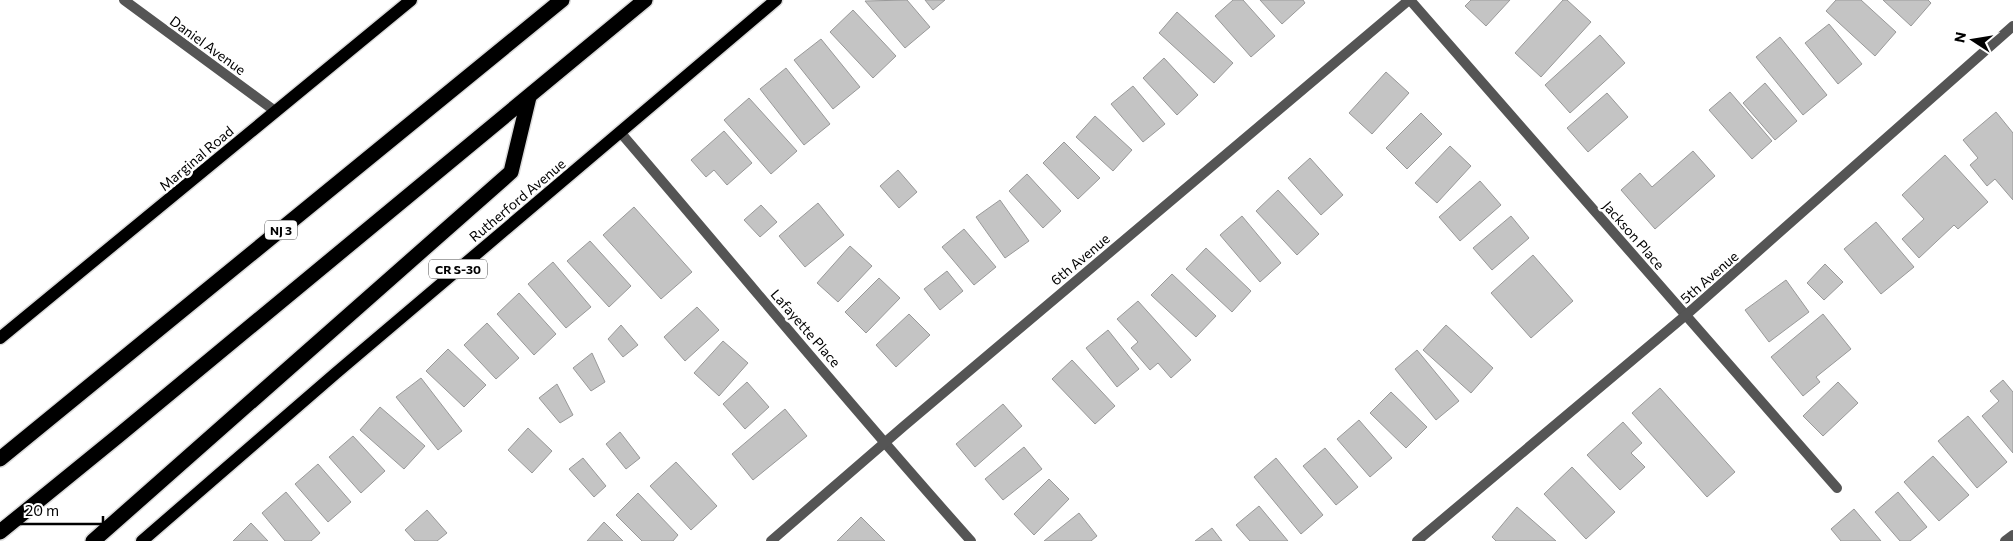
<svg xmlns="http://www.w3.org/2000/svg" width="2013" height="541" font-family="Commissioner,sans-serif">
<rect width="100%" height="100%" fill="#fff"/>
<g fill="#c4c4c4" stroke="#999">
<path d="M907 0 930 27 905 48 865 1Z"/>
<path d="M925 0H945L933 10Z"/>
<path d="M1233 0H1243L1275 36 1251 57 1215 16Z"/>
<path d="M1260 0H1303L1305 3 1282 24Z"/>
<path d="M1471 0H1510L1486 26 1465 6Z"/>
<path d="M1563 0H1567L1591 22 1541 77 1515 53Z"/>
<path d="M1836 0H1861L1896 32 1875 56 1826 11Z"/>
<path d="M1883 0H1928L1931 3 1911 26Z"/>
<path d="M853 10 896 56 873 78 830 32Z"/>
<path d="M1177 12 1233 63 1214 83 1159 33Z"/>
<path d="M1829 24 1862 64 1838 84 1805 43Z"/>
<path d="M1600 35 1625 63 1570 113 1545 85Z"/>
<path d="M1780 37 1827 95 1803 115 1756 57Z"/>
<path d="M821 39 860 87 833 109 794 60Z"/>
<path d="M1164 58 1198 95 1177 115 1143 78Z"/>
<path d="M786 68 830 124 804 145 760 89Z"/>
<path d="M1386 72 1409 93 1372 134 1349 113Z"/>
<path d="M1765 83 1797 121 1775 140 1743 103Z"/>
<path d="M1133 86 1165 124 1143 142 1111 104Z"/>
<path d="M1730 92 1772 141 1752 159 1709 110Z"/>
<path d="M1607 93 1628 117 1588 152 1567 128Z"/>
<path d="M749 98 797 151 771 174 724 120Z"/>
<path d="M1996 112 2013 133V200L1995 179 1987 186 1970 165 1978 158 1963 140Z"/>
<path d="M1421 113 1442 134 1407 169 1386 148Z"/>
<path d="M1095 116 1132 150 1113 171 1076 137Z"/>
<path d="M724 131 752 163 727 185 714 170 706 177 691 160Z"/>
<path d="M1064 142 1100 178 1078 199 1043 163Z"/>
<path d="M1450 146 1471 166 1437 203 1415 183Z"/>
<path d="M1693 151 1715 176 1655 229 1621 190 1640 173 1652 187Z"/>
<path d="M1945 155 1988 202 1958 229 1954 225 1919 258 1902 239 1924 219 1902 195Z"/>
<path d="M1310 158 1343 195 1321 215 1288 178Z"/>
<path d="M898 170 917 192 899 208 880 186Z"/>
<path d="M1027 174 1061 211 1043 228 1009 191Z"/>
<path d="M1480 181 1501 205 1460 241 1439 217Z"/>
<path d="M1278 190 1319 234 1297 255 1256 211Z"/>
<path d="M1000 200 1029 241 1005 258 976 217Z"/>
<path d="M818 203 844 235 805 267 779 236Z"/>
<path d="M761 205 777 222 760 237 744 220Z"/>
<path d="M634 207 692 272 661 299 603 235Z"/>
<path d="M1242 216 1281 263 1260 282 1220 235Z"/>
<path d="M1511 216 1529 238 1492 270 1473 248Z"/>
<path d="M1876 222 1914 267 1881 294 1844 249Z"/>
<path d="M964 229 996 267 974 285 942 247Z"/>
<path d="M590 241 631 286 609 307 567 261Z"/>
<path d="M850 246 872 266 838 302 817 283Z"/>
<path d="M1206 248 1251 291 1232 312 1186 269Z"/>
<path d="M1533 255 1573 301 1531 338 1491 293Z"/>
<path d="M553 262 591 307 566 328 528 284Z"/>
<path d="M1825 264 1843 282 1824 300 1807 283Z"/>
<path d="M947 271 963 291 940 310 924 289Z"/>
<path d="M1172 274 1216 316 1196 337 1151 295Z"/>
<path d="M879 278 900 298 866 333 845 312Z"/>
<path d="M1786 280 1809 312 1769 342 1745 310Z"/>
<path d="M519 293 556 334 534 355 497 314Z"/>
<path d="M1138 301 1191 360 1171 378 1158 363 1150 370 1131 348 1138 342 1117 319Z"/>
<path d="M697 307 719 330 685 361 664 337Z"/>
<path d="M909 314 930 335 896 367 876 345Z"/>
<path d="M1823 314 1851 349 1816 377 1820 382 1803 396 1771 357Z"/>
<path d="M487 323 519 358 496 379 464 345Z"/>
<path d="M621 325 638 345 623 357 608 339Z"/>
<path d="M1446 325 1493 368 1471 393 1423 350Z"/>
<path d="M1108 330 1139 369 1117 387 1086 348Z"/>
<path d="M723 341 748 363 719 396 694 373Z"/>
<path d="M448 349 486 385 464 407 426 371Z"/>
<path d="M1417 350 1459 401 1436 420 1395 369Z"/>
<path d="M592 353 605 382 591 391 573 368Z"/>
<path d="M1072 360 1115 406 1095 424 1052 379Z"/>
<path d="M421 378 462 431 438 450 396 397Z"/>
<path d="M2003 380 2013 392V453L1982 416 1999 401 1990 391Z"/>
<path d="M747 382 769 407 745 429 723 404Z"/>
<path d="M1838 382 1858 403 1823 436 1803 416Z"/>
<path d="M557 384 573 415 560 423 539 398Z"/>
<path d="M1660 388 1735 472 1707 497 1632 413Z"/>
<path d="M1391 392 1427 427 1406 448 1370 413Z"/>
<path d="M1003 404 1022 426 975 467 956 444Z"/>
<path d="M380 407 425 446 404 469 360 430Z"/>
<path d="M785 409 807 436 753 480 732 454Z"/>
<path d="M1968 416 2007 462 1977 488 1938 441Z"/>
<path d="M1359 420 1392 458 1370 477 1337 439Z"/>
<path d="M1623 422 1642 443 1631 453 1645 467 1620 490 1587 455Z"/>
<path d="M528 428 552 451 532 473 508 450Z"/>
<path d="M620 432 640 458 626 469 606 444Z"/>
<path d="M353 436 385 471 361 493 329 457Z"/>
<path d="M1024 447 1042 469 1003 500 985 479Z"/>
<path d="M1325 448 1358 487 1336 505 1303 466Z"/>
<path d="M1933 456 1969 495 1939 521 1904 482Z"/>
<path d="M583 458 606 486 594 497 569 469Z"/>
<path d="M1276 458 1323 515 1301 534 1254 477Z"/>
<path d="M676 462 717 506 691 530 650 486Z"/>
<path d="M318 464 351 502 328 522 295 484Z"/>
<path d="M1572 467 1615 512 1586 539 1544 494Z"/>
<path d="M1049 479 1069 499 1034 535 1014 514Z"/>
<path d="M286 492 320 533 311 541H285L262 513Z"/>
<path d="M1898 492 1927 527 1910 541H1900L1875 512Z"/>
<path d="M638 493 678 535 673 541H642L616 515Z"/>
<path d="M1259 506 1288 541H1250L1236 525Z"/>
<path d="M1517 507 1556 541H1496L1492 537Z"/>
<path d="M1854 509 1881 541H1841L1831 529Z"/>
<path d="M427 510 447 533 437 541H415L405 530Z"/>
<path d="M1079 513 1097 536 1091 541H1044Z"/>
<path d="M861 517 885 541H837Z"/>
<path d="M604 522 623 541H587Z"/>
<path d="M251 523 268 541H233Z"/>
<path d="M1212 528 1222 541H1195Z"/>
</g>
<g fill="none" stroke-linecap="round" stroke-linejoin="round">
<defs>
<g id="primary">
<path d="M0 338 411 0"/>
<path d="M142 541 336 373 776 0"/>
</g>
<g id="highway">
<path d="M0 459 562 0"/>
<path d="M0 532 118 436 645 0"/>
<path d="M93 541 511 172 529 97"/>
</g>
</defs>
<use href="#primary" stroke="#dbdbdb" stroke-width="15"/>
<use href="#highway" stroke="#dbdbdb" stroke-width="18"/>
<g stroke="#555" stroke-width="10">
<path d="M124 0 275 111"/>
<path d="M1410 0 1837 488"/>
<path d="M620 132C737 268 851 407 971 541"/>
<path d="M771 541 904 426 1409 0"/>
<path d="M1417 541 1686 315 2013 26"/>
<path d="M2005 541 2013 535"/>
</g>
<use href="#primary" stroke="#000" stroke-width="12"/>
<use href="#highway" stroke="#000" stroke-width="15"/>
</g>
<g text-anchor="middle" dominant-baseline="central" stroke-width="5" stroke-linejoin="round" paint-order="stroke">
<g fill="#fff" stroke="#4c4c4c" stroke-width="1">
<rect x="265" y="220.5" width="32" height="19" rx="4"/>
<rect x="429" y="259.5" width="58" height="19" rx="4"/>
</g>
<g font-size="12" font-weight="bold" fill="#000">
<text x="281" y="230">NJ 3</text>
<text x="458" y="269">CR S-30</text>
</g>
<g font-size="14" fill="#000" stroke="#fff">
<text transform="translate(208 45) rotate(36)">Daniel Avenue</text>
<text transform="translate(196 158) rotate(-40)">Marginal Road</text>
<text transform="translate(517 200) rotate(-40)">Rutherford Avenue</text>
<text transform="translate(1634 235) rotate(49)">Jackson Place</text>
<text transform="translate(1080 259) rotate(-40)">6th Avenue</text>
<text transform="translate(1709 277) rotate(-41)">5th Avenue</text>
<text transform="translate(806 328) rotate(49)">Lafayette Place</text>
</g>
</g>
<g transform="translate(1973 40) rotate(282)" stroke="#ffffff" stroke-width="4" paint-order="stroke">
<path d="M0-4L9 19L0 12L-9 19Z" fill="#000000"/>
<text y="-8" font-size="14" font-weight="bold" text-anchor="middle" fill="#000000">N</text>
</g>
<path d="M18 516v8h85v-8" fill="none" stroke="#000000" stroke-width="2.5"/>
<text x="25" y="516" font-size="15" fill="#000000" stroke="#ffffff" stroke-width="4" paint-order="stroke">20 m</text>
</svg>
